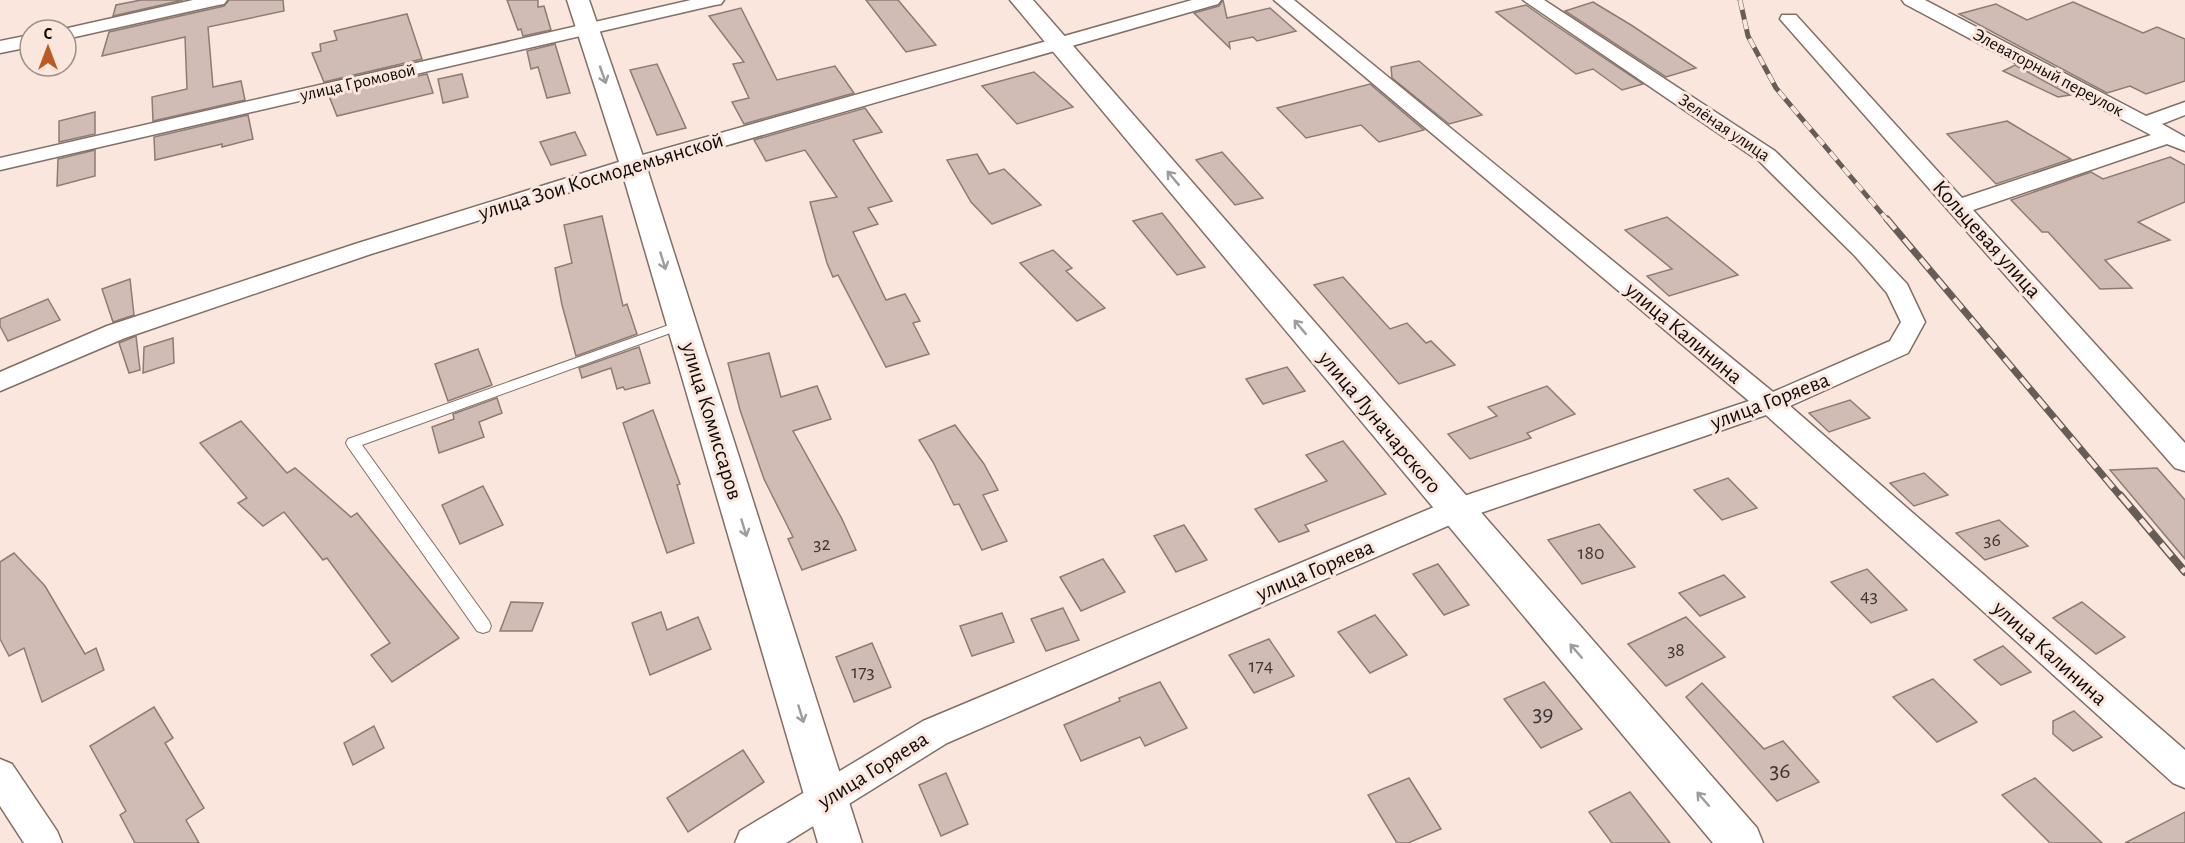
<svg xmlns="http://www.w3.org/2000/svg" width="2185" height="843" font-family="'Alegreya Sans',sans-serif">
<rect width="100%" height="100%" fill="#fae6dd"/>
<g fill="#d0bcb4" stroke="#8d7c74" stroke-width="1.5">
<path d="M141 0H183L113 16 116 5Z"/>
<path d="M229 0H283L284 11 208 27 213 87 241 81 245 100 153 121 152 97 187 89 185 37 102 56 109 32 224 6Z"/>
<path d="M507 0H538V7L544 6 551 30 523 36 521 29 518 30Z"/>
<path d="M866 0H898L936 45 906 52Z"/>
<path d="M1223 0 1227 18 1270 8 1296 31 1257 41 1253 37 1229 42 1230 48 1194 13 1219 6Z"/>
<path d="M1593 2 1631 25 1696 68 1666 77 1565 11Z"/>
<path d="M2073 2 2143 33 2157 27 2185 39V81L2146 94 2130 86 2107 93 1959 14 1996 4 2027 20Z"/>
<path d="M1526 5 1543 17 1643 84 1622 90 1593 69 1576 74 1496 12Z"/>
<path d="M741 8 777 80 835 66 854 93 744 124 732 102 749 98 733 64 744 62 709 16Z"/>
<path d="M407 14 422 59 324 82 312 53 321 51 320 44 337 40 334 31Z"/>
<path d="M555 44 570 93 547 98 538 67 531 69 527 51Z"/>
<path d="M1419 61 1482 115 1449 124 1392 78 1391 67Z"/>
<path d="M657 64 686 128 657 135 630 70Z"/>
<path d="M2015 65 2070 95 2058 97 2003 71Z"/>
<path d="M1034 72 1073 107 1017 124 982 86Z"/>
<path d="M427 74 433 93 337 116 329 96Z"/>
<path d="M462 74 468 97 443 103 438 79Z"/>
<path d="M1370 84 1424 130 1379 142 1361 125 1306 138 1277 108Z"/>
<path d="M865 108 882 132 853 140 892 201 868 208 878 224 853 232 886 300 905 294 920 321 913 323 929 354 886 367 838 275 833 277 827 263 810 202 837 197 805 150 766 161 754 140Z"/>
<path d="M95 112V134L59 142V121Z"/>
<path d="M248 115 253 139 222 147V144L155 160 154 137Z"/>
<path d="M2007 121 2071 159 1996 184 1947 134Z"/>
<path d="M575 132 586 155 551 165 540 142Z"/>
<path d="M95 150V176L57 186 58 159Z"/>
<path d="M1222 152 1263 198 1235 205 1196 160Z"/>
<path d="M977 154 989 174 1004 169 1041 205 992 224 971 202 947 160Z"/>
<path d="M2170 157 2185 165V202L2138 222 2170 240 2105 260 2132 288 2100 289 2048 232H2042L2011 200 2091 172 2103 179Z"/>
<path d="M1162 213 1205 267 1177 275 1133 221Z"/>
<path d="M602 216 623 306 627 304 637 334 576 356 562 305 555 268 572 263 564 225Z"/>
<path d="M1667 217 1738 275 1669 296 1647 276 1672 269 1625 230Z"/>
<path d="M1053 250 1072 268 1066 271 1105 308 1077 321 1020 263Z"/>
<path d="M1343 277 1390 329 1407 323 1426 343 1431 341 1455 365 1399 384 1314 285Z"/>
<path d="M130 279 134 315 113 322 102 289Z"/>
<path d="M48 299 60 320 8 341 0 326V319Z"/>
<path d="M136 336 140 370 129 373 119 343Z"/>
<path d="M173 338 174 363 143 373 144 347Z"/>
<path d="M639 347 650 383 625 390 623 387 617 389 611 368 582 378 579 368Z"/>
<path d="M478 349 492 385 448 401 435 364Z"/>
<path d="M769 353 781 397 817 386 831 419 793 431 842 519 856 550 802 570 788 539 793 537 764 479 740 410 728 363Z"/>
<path d="M1287 367 1305 391 1263 404 1246 379Z"/>
<path d="M1547 386 1575 414 1527 433 1531 438 1470 459 1448 434 1497 416 1488 407Z"/>
<path d="M497 398 502 413 479 422 484 437 439 453 432 427 454 419 453 414Z"/>
<path d="M1850 400 1870 418 1829 432 1809 413Z"/>
<path d="M653 410 680 484 677 485 694 543 667 553 623 423Z"/>
<path d="M241 421 287 473 295 468 351 517 357 513 459 638 392 682 371 655 390 643 327 558 323 560 284 512 263 526 238 503 247 498 200 443Z"/>
<path d="M955 425 984 464 998 490 983 495 1007 541 982 550 959 504 954 505 933 462 919 440Z"/>
<path d="M1343 441 1386 494 1305 525 1309 531 1279 542 1255 509 1327 481 1306 455Z"/>
<path d="M2157 468 2185 500V559L2110 470Z"/>
<path d="M1924 473 1948 495 1914 506 1890 483Z"/>
<path d="M1728 478 1757 508 1722 520 1694 490Z"/>
<path d="M483 486 503 525 460 544 442 505Z"/>
<path d="M1999 520 2028 546 1985 560 1956 533Z"/>
<path d="M1599 524 1635 567 1582 584 1548 540Z"/>
<path d="M1184 525 1207 560 1176 572 1154 536Z"/>
<path d="M14 553 45 586 85 654 96 648 104 670 42 702 24 648 9 656 0 639V562Z"/>
<path d="M1103 559 1125 592 1081 611 1060 577Z"/>
<path d="M1438 564 1469 605 1444 615 1413 574Z"/>
<path d="M1867 569 1907 610 1871 623 1831 582Z"/>
<path d="M1724 575 1745 597 1700 616 1679 593Z"/>
<path d="M511 602 543 603 532 631H500Z"/>
<path d="M2082 602 2125 637 2096 654 2053 618Z"/>
<path d="M1063 608 1079 640 1046 651 1031 619Z"/>
<path d="M661 612 667 630 698 617 711 649 650 675 632 623Z"/>
<path d="M1002 613 1014 642 972 656 960 626Z"/>
<path d="M1375 615 1407 655 1370 673 1338 632Z"/>
<path d="M1686 617 1725 657 1666 686 1628 644Z"/>
<path d="M1269 639 1294 676 1254 693 1229 655Z"/>
<path d="M872 643 891 687 854 702 836 657Z"/>
<path d="M2003 646 2031 672 2001 685 1974 660Z"/>
<path d="M1933 679 1977 722 1937 742 1893 697Z"/>
<path d="M1160 682 1187 728 1145 746 1140 737 1081 761 1064 725 1120 701 1119 698Z"/>
<path d="M1544 682 1582 729 1541 748 1504 699Z"/>
<path d="M1702 683 1764 749 1783 741 1819 782 1777 801 1686 697Z"/>
<path d="M154 707 173 738 165 743 204 808 186 820 199 843H135L120 815 126 811 90 746Z"/>
<path d="M2074 711 2102 737 2073 751 2053 734V721Z"/>
<path d="M374 726 384 748 353 765 344 743Z"/>
<path d="M743 750 764 782 688 832 667 798Z"/>
<path d="M946 773 968 824 941 836 919 785Z"/>
<path d="M1409 778 1441 829 1408 843H1397L1368 795Z"/>
<path d="M2035 778 2102 843H2050L2002 795Z"/>
<path d="M1630 792 1670 843H1612L1589 812Z"/>
<path d="M2185 812V843H2125Z"/>
</g>
<g fill="none" stroke-linecap="round" stroke-linejoin="round">
<defs>
<path id="lane" d="M683 320 687 321 689 324 687 327 362 445 489 621 491 626 489 631 483 633 477 631 348 447 346 443 348 439Z"/>
<g id="street">
<path d="M193 0H227L224 4 218 5 66 39V30H59Z"/>
<path d="M691 0H724L721 4 715 5 0 170V158Z"/>
<path d="M1192 0H1221L1218 4 641 170 371 254 125 338 0 391V372L107 326 355 244 625 160Z"/>
<path d="M1274 0H1294L1773 392 1890 341 1901 322 1887 293 1855 256 1759 161 1523 0H1544L1775 151 1871 246 1907 284 1925 322 1908 353 1790 406 2185 750V788L2173 783 1766 415 1466 518 947 743 786 843H735L740 831 923 721 1446 502 1749 401Z"/>
<path d="M1902 0H1925L2146 116 2185 102V115L2162 124 2185 137V151L2167 144 1973 210 2185 443V471L2175 468 1780 19 1782 15H1796L1962 198 2151 135 1905 4Z"/>
<path d="M30 35V47L0 53V41Z"/>
<path d="M0 759 12 764 57 831 62 843H24L0 806Z"/>
</g>
<g id="secondary">
<path d="M567 0H589L646 165 862 843H818L620 165Z"/>
<path d="M1010 0H1033L1757 828 1763 843H1713Z"/>
</g>
</defs>
<use href="#lane" stroke="#816f67" stroke-width="2"/>
<use href="#street" stroke="#816f67" stroke-width="3"/>
<use href="#secondary" stroke="#816f67" stroke-width="3"/>
<use href="#lane" fill="#fff" fill-rule="evenodd"/>
<use href="#street" fill="#fff" fill-rule="evenodd"/>
<use href="#secondary" fill="#fff" fill-rule="evenodd"/>
<defs>
<path id="rail-far2" d="M1740 0 1748 36 1776 88 1888 221"/>
<path id="rail-far1" d="M1887 219 2121 497"/>
<path id="rail" d="M2120 495 2185 572"/>
</defs>
<use href="#rail-far2" stroke="#675c57" stroke-width="5"/>
<use href="#rail-far1" stroke="#675c57" stroke-width="7"/>
<use href="#rail" stroke="#675c57" stroke-width="8"/>
<use href="#rail-far2" stroke="#fae6dd" stroke-width="4" stroke-dasharray="10" stroke-linecap="butt"/>
<use href="#rail-far1" stroke="#fae6dd" stroke-width="4.5" stroke-dasharray="13" stroke-linecap="butt"/>
<use href="#rail" stroke="#fae6dd" stroke-width="5" stroke-dasharray="16" stroke-linecap="butt"/>
</g>
<defs><path id="oneway-shaft" d="M-6 0H5M1.5-3L5.5 0L1.5 3" fill="none" stroke-width="1.6" stroke-linecap="round" stroke-linejoin="round" transform="scale(1.5)"/></defs>
<g stroke="#9f9d9c">
<use href="#oneway-shaft" transform="translate(603 75) rotate(71)"/>
<use href="#oneway-shaft" transform="translate(1173 178) rotate(-130)"/>
<use href="#oneway-shaft" transform="translate(663 261) rotate(73)"/>
<use href="#oneway-shaft" transform="translate(1300 327) rotate(-130)"/>
<use href="#oneway-shaft" transform="translate(744 528) rotate(73)"/>
<use href="#oneway-shaft" transform="translate(1576 651) rotate(-131)"/>
<use href="#oneway-shaft" transform="translate(801 714) rotate(73)"/>
<use href="#oneway-shaft" transform="translate(1703 799) rotate(-131)"/>
</g>
<g text-anchor="middle" dominant-baseline="central" stroke-width="6" stroke-linejoin="round" paint-order="stroke">
<g font-size="18" fill="#100a08" stroke="#fae6dd">
<text transform="translate(2048 73) rotate(28)">Элеваторный переулок</text>
<text transform="translate(358 83) rotate(-13)">улица Громовой</text>
<text transform="translate(1724 128) rotate(34)">Зелёная улица</text>
</g>
<g font-size="20" fill="#403633">
<text x="1992" y="540">36</text>
<text x="822" y="544">32</text>
<text x="1591" y="553">180</text>
<text x="1869" y="596">43</text>
<text x="1676" y="650">38</text>
<text x="1261" y="666">174</text>
<text x="863" y="672">173</text>
</g>
<g font-size="22" fill="#100a08" stroke="#fae6dd">
<text transform="translate(601 176) rotate(-17)">улица Зои Космодемьянской</text>
<text transform="translate(1987 239) rotate(48)">Кольцевая улица</text>
<text transform="translate(1684 333) rotate(40)">улица Калинина</text>
<text transform="translate(1770 401) rotate(-21)">улица Горяева</text>
<text transform="translate(712 421) rotate(73)">улица Комиссаров</text>
<text transform="translate(1380 422) rotate(50)">улица Луначарского</text>
<text transform="translate(1315 570) rotate(-23)">улица Горяева</text>
<text transform="translate(2050 653) rotate(42)">улица Калинина</text>
<text transform="translate(873 770) rotate(-32)">улица Горяева</text>
</g>
<g font-size="24" fill="#403633">
<text x="1543" y="714">39</text>
<text x="1780" y="771">36</text>
</g>
</g>
<g transform="translate(48 48)"><circle r="28" fill="#fae6dd" stroke="#9c8e88" stroke-width="1.5"/>
<path d="M0-4.5L10 22L0 15L-10 22Z" fill="#bd5a22"/>
<text y="-9" font-size="16" font-weight="bold" text-anchor="middle" fill="#100a08">С</text>
</g>
</svg>
